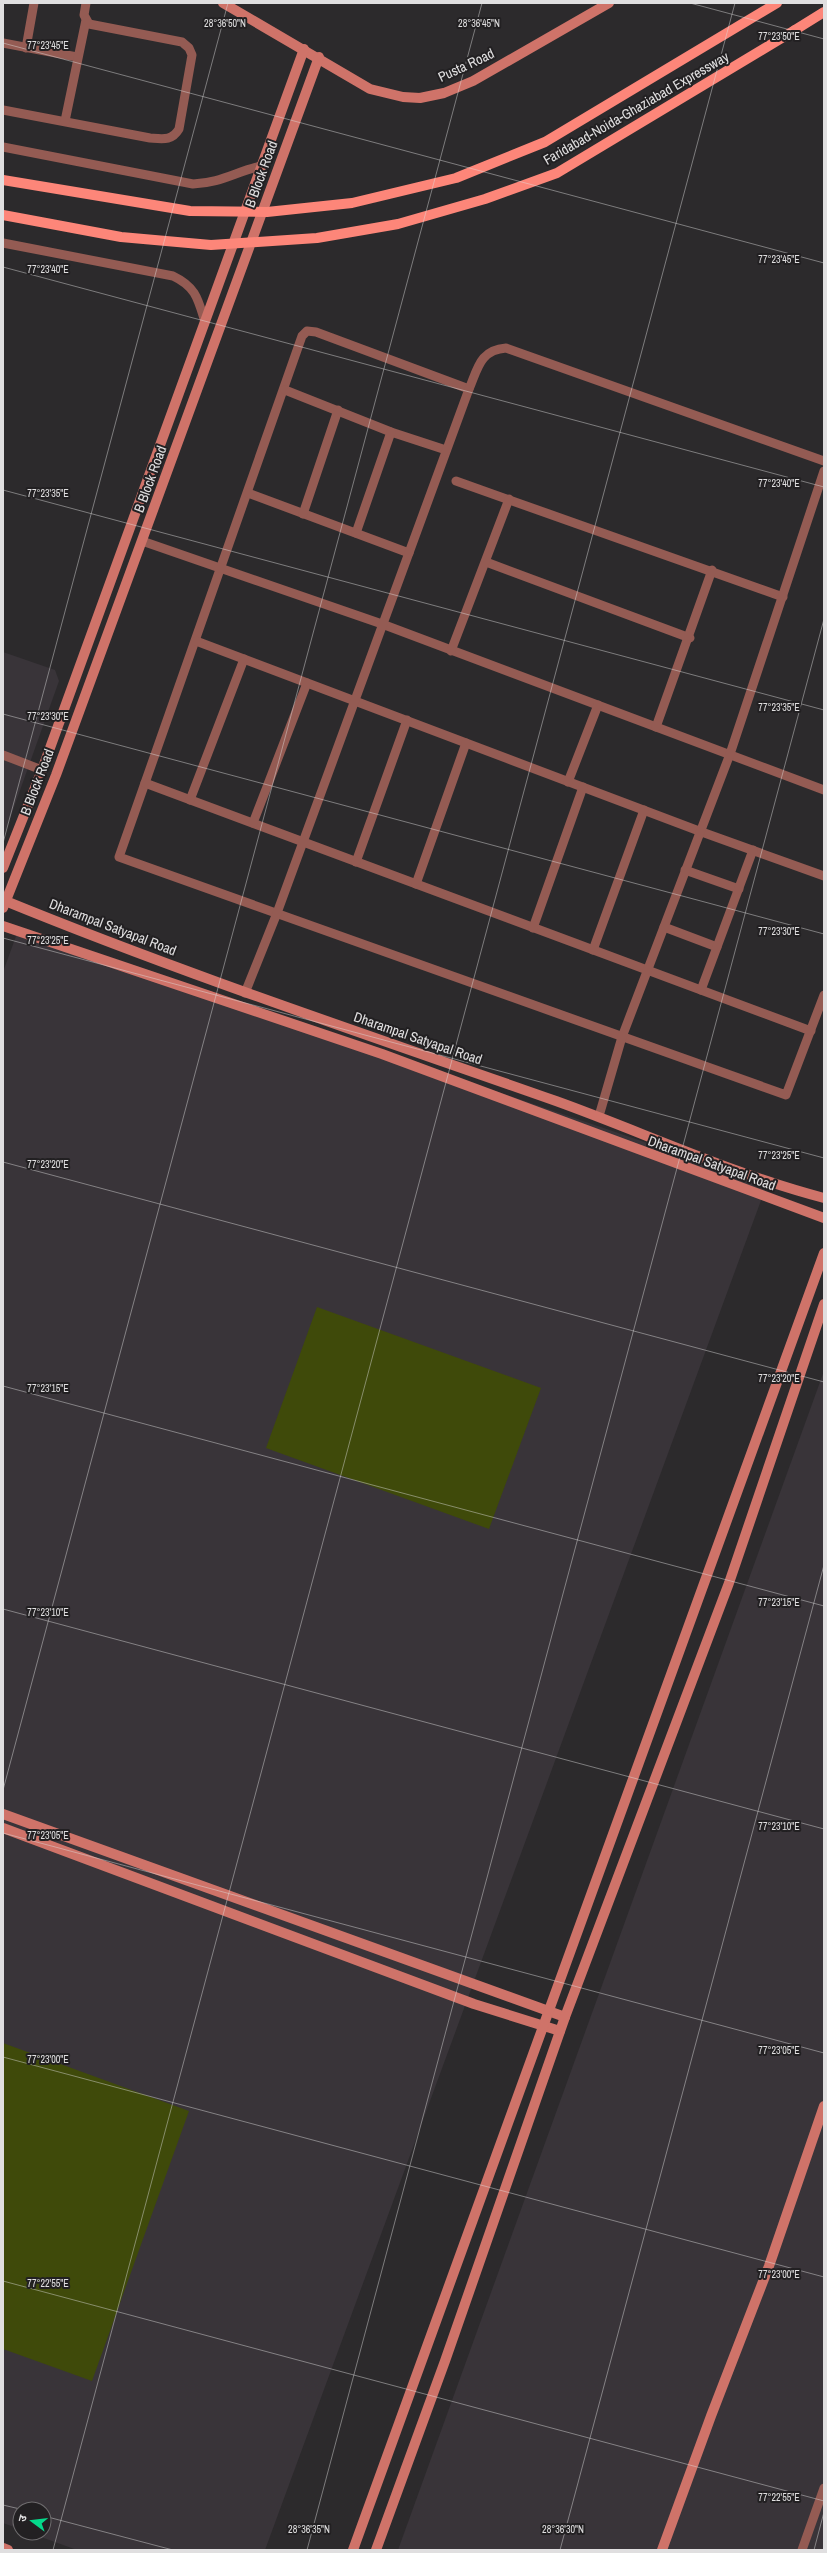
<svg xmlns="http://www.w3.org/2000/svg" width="827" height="2553" font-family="'Archivo Narrow','Noto Sans Devanagari',sans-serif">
<rect width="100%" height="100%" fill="#2c2a2c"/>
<g fill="#393439">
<path d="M3 652 55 670 59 681 3 838Z"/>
<path d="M19 928 767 1184 265 2550H77L30 2533H44V2509H20V2529L3 2523V972Z"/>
<path d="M824 1371V2550H398Z"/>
</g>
<g fill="#3f4a0a">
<path d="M317 1307 541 1388 489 1529 266 1448Z"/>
<path d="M3 2043 189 2111 92 2381 3 2349Z"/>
</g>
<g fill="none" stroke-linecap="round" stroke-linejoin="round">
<g stroke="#945b53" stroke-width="9">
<path d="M3 43 77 57"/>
<path d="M26 48 34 3"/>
<path d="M3 110 150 138C163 139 172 141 179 129L192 55 189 48 182 42 89 24 84 15 86 3"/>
<path d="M65 121 86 20"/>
<path d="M3 147 193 184C221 183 235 172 261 166"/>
<path d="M3 243 173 276C196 287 198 299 205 322"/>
<path d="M469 389 316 332 307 331 302 336 119 857 786 1095 824 995"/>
<path d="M285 390 391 432 446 450"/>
<path d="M456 481 783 597"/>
<path d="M248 493 409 553"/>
<path d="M303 514 338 410"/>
<path d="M356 533 391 432"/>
<path d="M142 541 382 624 824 790"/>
<path d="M486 562 690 638"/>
<path d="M196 641 699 831 824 876"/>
<path d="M451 651 509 499"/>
<path d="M656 727 712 570"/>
<path d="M3 755 42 770"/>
<path d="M568 782 598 705"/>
<path d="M145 783 811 1031"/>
<path d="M190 800 244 659"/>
<path d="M253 823 307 683"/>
<path d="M356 862 407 720"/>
<path d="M685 870 739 889"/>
<path d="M416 884 466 743"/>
<path d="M664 927 717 947"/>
<path d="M533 928 583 787"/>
<path d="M593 950 644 810"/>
<path d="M701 990 753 850"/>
<path d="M245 993 277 913 469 389C478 368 480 350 506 348L824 461"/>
<path d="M599 1116 622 1037 730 754 824 471"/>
<path d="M802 2550 824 2488"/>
</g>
<g stroke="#cf7369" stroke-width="10">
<path d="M223 3 370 89 403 97 420 98 444 93 473 81 609 3"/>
<path d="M3 868 42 770 304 49"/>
<path d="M3 900C184 974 371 1036 556 1101 645 1133 732 1174 824 1198"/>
<path d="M3 908 56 775 319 57"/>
<path d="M3 926 382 1054 824 1218"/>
<path d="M3 1814 565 2017"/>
<path d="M3 1828 474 2004 560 2031"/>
<path d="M3 2548 8 2550"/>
<path d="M353 2550 824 1253"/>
<path d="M376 2550 445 2361 565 2017 729 1583 824 1304"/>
<path d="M662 2550 711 2416 769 2266 824 2106"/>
</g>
<path stroke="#fd8679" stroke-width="10" d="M795 30 824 12"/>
<g stroke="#fd8679" stroke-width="10">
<path d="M3 180 190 211 267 212 352 203 456 178 545 142 777 3"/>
<path d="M3 215 121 237 211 245 317 238 398 224 485 199 557 173 795 30"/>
</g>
</g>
<path fill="none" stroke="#e0dfe0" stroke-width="1" stroke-opacity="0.45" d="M690 3 824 39M3 43 824 263M3 267 824 487M3 490 824 710M3 714 824 934M3 843 228 3M3 938 824 1158M3 1162 824 1382M3 1386 824 1606M3 1609 824 1829M3 1790 482 3M3 1833 824 2053M3 2057 824 2277M3 2281 824 2501M3 2505 20 2509M44 2516 173 2550M53 2550 735 3M307 2550 824 619M560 2550 824 1565M814 2550 824 2512"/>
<g text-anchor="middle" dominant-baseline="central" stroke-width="4" stroke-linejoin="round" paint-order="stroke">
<g font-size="14" fill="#e0dfe0" stroke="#222022">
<text transform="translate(466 65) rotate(-25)">Pusta Road</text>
<text transform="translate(636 108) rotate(-30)">Faridabad-Noida-Ghaziabad Expressway</text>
<text transform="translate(261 174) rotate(-70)">B Block Road</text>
<text transform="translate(150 479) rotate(-70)">B Block Road</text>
<text transform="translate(37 782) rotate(-69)">B Block Road</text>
<text transform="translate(113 927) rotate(21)">Dharampal Satyapal Road</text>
<text transform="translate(418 1038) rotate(19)">Dharampal Satyapal Road</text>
<text transform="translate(712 1163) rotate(20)">Dharampal Satyapal Road</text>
</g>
</g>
<g font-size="10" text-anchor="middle" fill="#e0dfe0" stroke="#222022" stroke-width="4" stroke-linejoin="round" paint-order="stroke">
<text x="225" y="27">28°36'50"N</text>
<text x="479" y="27">28°36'45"N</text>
<text x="779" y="40">77°23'50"E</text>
<text x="48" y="49">77°23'45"E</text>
<text x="779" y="263">77°23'45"E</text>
<text x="48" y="273">77°23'40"E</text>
<text x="779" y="487">77°23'40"E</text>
<text x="48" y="497">77°23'35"E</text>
<text x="779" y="711">77°23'35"E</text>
<text x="48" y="720">77°23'30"E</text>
<text x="779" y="935">77°23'30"E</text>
<text x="48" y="944">77°23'25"E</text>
<text x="779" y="1159">77°23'25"E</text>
<text x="48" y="1168">77°23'20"E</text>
<text x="779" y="1382">77°23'20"E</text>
<text x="48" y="1392">77°23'15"E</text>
<text x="779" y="1606">77°23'15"E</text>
<text x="48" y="1616">77°23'10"E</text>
<text x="779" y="1830">77°23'10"E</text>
<text x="48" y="1839">77°23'05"E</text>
<text x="779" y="2054">77°23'05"E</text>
<text x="48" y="2063">77°23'00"E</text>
<text x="779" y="2278">77°23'00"E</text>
<text x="48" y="2287">77°22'55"E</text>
<text x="779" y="2501">77°22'55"E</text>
<text x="309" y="2533">28°36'35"N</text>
<text x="563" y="2533">28°36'30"N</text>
</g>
<rect width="827" height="2553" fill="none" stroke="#e0dfe0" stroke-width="8"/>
<g transform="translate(32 2521) rotate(285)"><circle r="19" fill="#222022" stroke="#6e6c6e"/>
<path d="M0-3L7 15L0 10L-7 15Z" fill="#05d98b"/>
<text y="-6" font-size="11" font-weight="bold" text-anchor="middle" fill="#e0dfe0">उ</text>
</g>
</svg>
